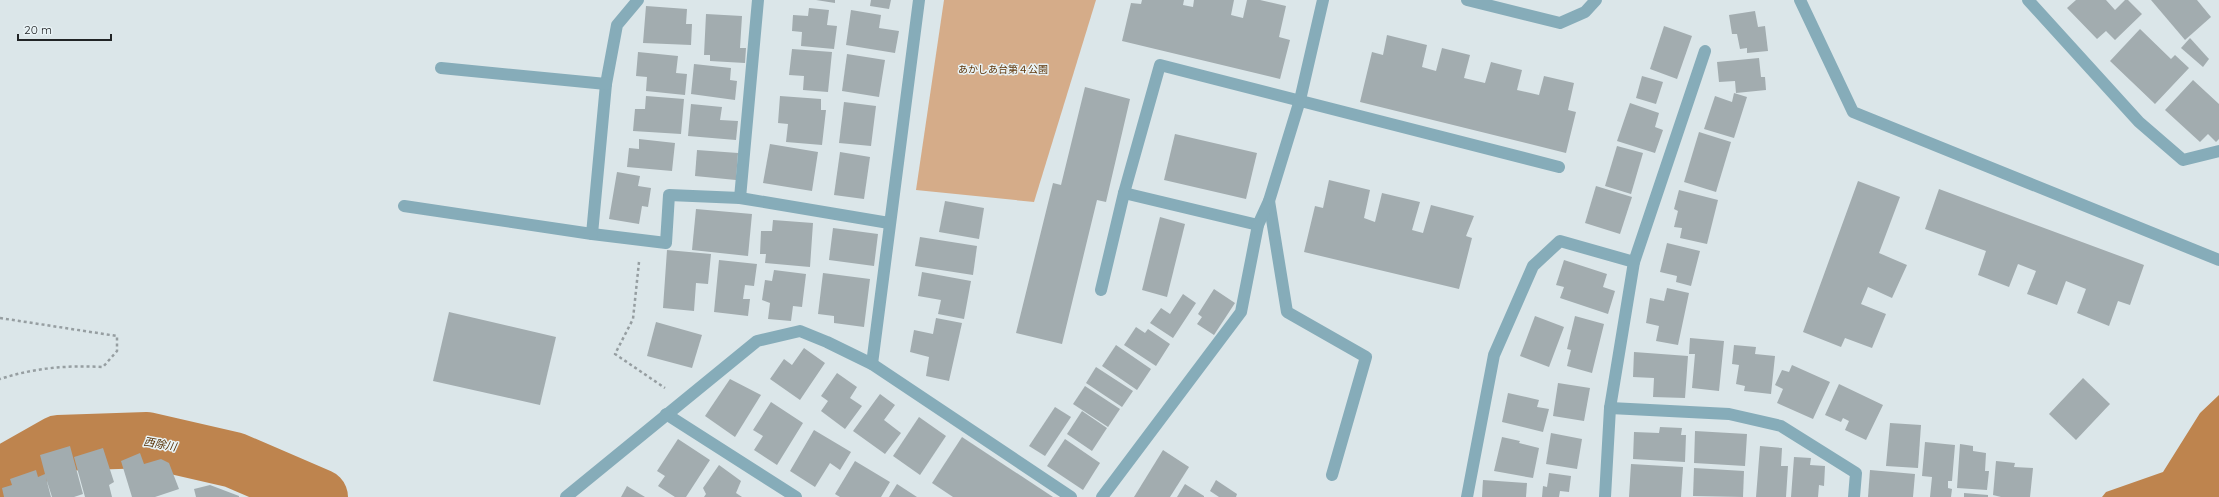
<svg xmlns="http://www.w3.org/2000/svg" width="2219" height="497" font-family="Quicksand,'Noto Sans JP',sans-serif">
<rect width="100%" height="100%" fill="#dbe6e9"/>
<path fill="#d5ac89" d="M944 0H1096L1034 202 916 190Z"/>
<path fill="#be844e" d="M2219 395V497H2102L2106 492 2163 472 2200 413Z"/>
<g fill="none" stroke-linecap="round" stroke-linejoin="round">
<path stroke="#be844e" stroke-width="56" d="M0 476 58 443 147 440 234 460 320 497"/>
</g>
<g fill="#a2acaf">
<path d="M816 0H835V3Z"/>
<path d="M871 0H891L889 9 870 6Z"/>
<path d="M1142 0H1184L1183 5 1193 7 1194 0H1234L1231 15 1243 18 1247 0H1260L1286 6 1279 37 1290 40 1280 79 1122 41 1131 3 1141 4Z"/>
<path d="M2076 0H2106L2115 10 2125 0H2128L2142 14 2115 40 2106 31 2097 39 2067 8Z"/>
<path d="M2151 0H2197L2211 17 2185 40Z"/>
<path d="M646 6 687 9 686 24H692L691 45 643 43Z"/>
<path d="M809 8 829 10 827 25 837 26 834 49 801 46 802 32 792 31 793 15 808 16Z"/>
<path d="M851 10 881 15 879 28 899 31 895 53 846 45Z"/>
<path d="M1755 11 1758 27 1765 26 1768 51 1747 53V48L1740 49 1737 34H1732L1729 15Z"/>
<path d="M706 14 742 16 740 48H746L745 63 710 61V55H704Z"/>
<path d="M1664 26 1692 36 1677 79 1650 69Z"/>
<path d="M2140 29 2171 59 2175 55 2189 68 2155 104 2110 61Z"/>
<path d="M1387 35 1427 45 1422 67 1436 71 1442 48 1470 55 1464 78 1485 83 1491 62 1522 70 1517 90 1539 95 1544 76 1574 83 1568 110 1576 112 1566 153 1360 102 1372 52 1383 55Z"/>
<path d="M2190 38 2209 59 2203 67 2181 48Z"/>
<path d="M792 49 832 52 828 92 803 90 804 76 789 75Z"/>
<path d="M638 52 678 56 676 73 687 74 685 95 646 91 647 77 636 76Z"/>
<path d="M847 54 885 60 879 97 842 91Z"/>
<path d="M1759 58 1761 77H1765L1766 90 1736 93 1735 81 1719 82 1717 62Z"/>
<path d="M694 64 731 68 730 80 737 81 735 100 691 94Z"/>
<path d="M1642 76 1663 82 1656 104 1636 98Z"/>
<path d="M2193 80 2219 104V139L2216 142 2208 134 2200 142 2165 110Z"/>
<path d="M1085 87 1130 99 1106 202 1097 200 1062 344 1016 333 1053 183 1061 185Z"/>
<path d="M1734 93 1747 97 1734 138 1704 129 1715 96 1732 102Z"/>
<path d="M646 96 684 99 681 134 633 131 635 109H645Z"/>
<path d="M780 96 821 99V110H826L822 145 786 142 788 124 778 123Z"/>
<path d="M844 102 876 106 871 146 839 143Z"/>
<path d="M1630 103 1659 113 1655 127 1663 130 1655 153 1617 141Z"/>
<path d="M691 104 722 107 720 120 738 121 736 140 688 136Z"/>
<path d="M1699 132 1731 142 1716 192 1684 182Z"/>
<path d="M1175 134 1257 153 1246 199 1164 180Z"/>
<path d="M639 139 675 143 672 171 627 167 629 148 639 149Z"/>
<path d="M770 144 818 152 812 191 763 183Z"/>
<path d="M1617 146 1643 153 1631 194 1605 186Z"/>
<path d="M697 150 738 153 736 180 695 176Z"/>
<path d="M840 152 870 157 864 199 834 195Z"/>
<path d="M617 172 640 176 638 186 651 188 648 207 642 206 639 224 609 219Z"/>
<path d="M1329 180 1370 190 1364 218 1375 222 1382 193 1420 202 1412 230 1423 233 1431 205 1474 216 1466 236 1472 238 1459 289 1304 252 1315 206 1323 208Z"/>
<path d="M1858 181 1900 197 1879 253 1907 265 1892 298 1868 287 1861 304 1886 314 1872 348 1845 338 1841 347 1803 332Z"/>
<path d="M1596 186 1632 197 1620 234 1585 223Z"/>
<path d="M1939 189 2144 265 2130 305 2118 301 2109 326 2077 313 2086 289 2066 281 2057 305 2027 294 2036 271 2018 264 2009 287 1978 275 1986 251 1925 229Z"/>
<path d="M1679 190 1718 200 1707 244 1680 238 1682 228 1674 227 1678 211 1674 209Z"/>
<path d="M945 201 984 208 979 239 939 232Z"/>
<path d="M696 209 752 214 748 256 692 250Z"/>
<path d="M1160 217 1185 224 1167 297 1142 290Z"/>
<path d="M773 220 813 223 810 267 765 263 766 254H760L761 231H772Z"/>
<path d="M833 228 878 234 874 266 829 260Z"/>
<path d="M920 237 977 246 973 275 915 266Z"/>
<path d="M1667 243 1700 251 1691 286 1676 282 1677 276 1660 272Z"/>
<path d="M667 250 711 254 708 284 696 283 694 311 663 308Z"/>
<path d="M719 260 757 264 754 286 745 285 743 299H750L748 316 714 312Z"/>
<path d="M1564 260 1607 274 1603 287 1615 291 1608 314 1560 298 1564 287 1556 285Z"/>
<path d="M774 270 806 274 802 307 793 306 791 321 768 319 770 303 762 300 765 280 772 281Z"/>
<path d="M922 272 971 281 964 319 938 314 941 300 918 296Z"/>
<path d="M823 273 870 279 864 327 834 323V316L818 314Z"/>
<path d="M1667 288 1689 293 1678 345 1656 341 1659 326 1646 323 1650 298 1664 301Z"/>
<path d="M1214 289 1235 303 1214 335 1197 324 1202 317 1198 314Z"/>
<path d="M1183 294 1196 303 1173 338 1150 323 1161 308 1170 314Z"/>
<path d="M449 312 556 337 540 405 433 381Z"/>
<path d="M1535 316 1564 327 1549 367 1520 356Z"/>
<path d="M1575 316 1604 324 1592 373 1567 366 1571 350 1567 349Z"/>
<path d="M936 318 962 323 949 381 926 376 929 357 910 352 914 330 933 334Z"/>
<path d="M656 322 702 335 692 368 647 356Z"/>
<path d="M1136 327 1145 333 1148 329 1170 344 1156 366 1124 345Z"/>
<path d="M1690 338 1724 341 1719 391 1692 388 1695 354H1689Z"/>
<path d="M1116 345 1151 369 1137 390 1102 366Z"/>
<path d="M1734 345 1756 347 1755 354 1775 356 1771 394 1744 391 1745 386 1736 384 1739 365 1732 364Z"/>
<path d="M804 348 825 363 800 400 770 379 784 359 792 365Z"/>
<path d="M1634 352 1688 356 1685 398 1653 397 1654 378 1633 377Z"/>
<path d="M1792 365 1830 382 1813 419 1777 403 1783 389 1775 385 1782 370 1789 372Z"/>
<path d="M1096 367 1133 391 1122 407 1086 383Z"/>
<path d="M837 373 857 387 850 398 862 406 845 429 821 411 828 401 821 396Z"/>
<path d="M2083 378 2110 404 2076 440 2049 414Z"/>
<path d="M730 379 761 395 735 437 705 416Z"/>
<path d="M1558 383 1590 388 1584 421 1553 416Z"/>
<path d="M1839 384 1883 405 1866 440 1845 430 1849 421 1843 418 1841 422 1825 415Z"/>
<path d="M1085 386 1120 409 1108 427 1073 404Z"/>
<path d="M1508 393 1539 400 1537 407 1549 409 1543 432 1502 422Z"/>
<path d="M880 394 895 405 884 420 901 433 885 454 853 431Z"/>
<path d="M771 402 803 423 777 465 754 450 763 436 753 430Z"/>
<path d="M1055 407 1071 417 1045 456 1029 446Z"/>
<path d="M1082 411 1107 428 1092 451 1067 434Z"/>
<path d="M919 417 946 436 920 475 893 456Z"/>
<path d="M1890 423 1921 425 1918 468 1886 466Z"/>
<path d="M1660 427 1682 428 1681 435H1686L1685 462 1633 459 1634 432 1659 433Z"/>
<path d="M814 430 851 452 840 470 830 463 815 487 790 471Z"/>
<path d="M1695 431 1747 434 1745 466 1694 463Z"/>
<path d="M1551 433 1582 439 1577 469 1546 464Z"/>
<path d="M962 437 1053 497H953L932 483Z"/>
<path d="M1502 437 1520 441 1519 443 1539 448 1533 478 1494 471Z"/>
<path d="M678 439 710 460 686 497H675L658 486 665 476 657 471Z"/>
<path d="M1065 439 1100 463 1083 490 1047 466Z"/>
<path d="M1925 442 1955 445 1952 481H1948V488L1952 489 1951 497H1930L1932 477 1922 476Z"/>
<path d="M1960 444 1973 446V451L1986 453 1985 471H1989L1987 490 1957 488Z"/>
<path d="M70 446 83 494 74 497H52L46 478 51 497H4L2 488 12 485 10 479 36 470 38 477 45 474 40 455Z"/>
<path d="M1760 446 1782 448 1781 466H1788L1786 497H1756Z"/>
<path d="M103 448 114 482 109 485 112 497H85L74 457Z"/>
<path d="M1163 450 1189 467 1170 497H1134Z"/>
<path d="M140 453 144 464 161 459 169 463 179 489 155 497H132L121 461Z"/>
<path d="M1794 457 1811 458 1810 465 1825 466 1824 486 1819 485 1818 497H1791Z"/>
<path d="M855 461 890 482 881 497H840L835 494Z"/>
<path d="M1996 461 2015 463 2014 467 2033 468 2030 497H2001L1993 495Z"/>
<path d="M1631 464 1683 467 1681 497H1629Z"/>
<path d="M719 465 741 481 736 493 742 497H704L706 494 703 488Z"/>
<path d="M1694 468 1744 471 1743 497 1693 496Z"/>
<path d="M1870 470 1915 474 1913 497H1868Z"/>
<path d="M1549 473 1571 476 1569 492 1560 491 1559 497H1542L1543 486 1547 487Z"/>
<path d="M1216 480 1237 494 1236 497H1219L1210 491Z"/>
<path d="M1483 480 1527 483 1526 497H1482Z"/>
<path d="M897 484 917 497H889Z"/>
<path d="M1185 484 1204 496V497H1177Z"/>
<path d="M210 485 239 496V497H196L194 489Z"/>
<path d="M627 486 645 497H621Z"/>
<path d="M1964 493 1988 495V497H1964Z"/>
</g>
<g fill="none" stroke-linecap="round" stroke-linejoin="round">
<g stroke="#969ea1" stroke-width="2.5" stroke-dasharray="3 3" stroke-linecap="butt">
<path d="M639 262 633 319 615 354 665 388"/>
<path d="M0 318 117 336V351L103 367C67 365 34 368 0 379"/>
</g>
<g stroke="#86acb9" stroke-width="12">
<path d="M638 0 617 25 606 84 592 234 666 243 669 195 740 198 889 223"/>
<path d="M1467 0 1560 23 1585 12 1596 0"/>
<path d="M1800 0 1853 112 2219 260"/>
<path d="M2028 0 2139 122 2183 160 2219 151"/>
<path d="M441 68 606 84"/>
<path d="M1124 193 1258 225"/>
<path d="M740 198 758 0"/>
<path d="M1269 201 1287 312 1366 357 1332 475"/>
<path d="M404 206 592 234"/>
<path d="M1101 290 1124 193 1160 65 1559 167"/>
<path d="M872 364 919 0"/>
<path d="M1610 408 1729 414 1781 426 1856 473 1854 497"/>
<path d="M666 414 796 497"/>
<path d="M566 497 757 341 800 331 827 342 872 364 1071 497"/>
<path d="M1102 497 1241 312 1258 225 1269 201 1300 100 1323 0"/>
<path d="M1467 497 1494 355 1533 266 1560 241 1634 262"/>
<path d="M1605 497 1610 408 1634 262 1705 51"/>
</g>
</g>
<g text-anchor="middle" dominant-baseline="central" stroke-width="3" stroke-linejoin="round" paint-order="stroke">
<g font-size="10" fill="#5d3509" stroke="#e9f3f6">
<text x="1003" y="69">あかしあ台第４公園</text>
</g>
<g font-size="11" font-style="italic" fill="#552e01" stroke="#e9f3f6">
<text transform="translate(160 444) rotate(10)">西除川</text>
</g>
</g>
<path d="M18 34v6h93v-6" fill="none" stroke="#212426" stroke-width="2"/>
<text x="24" y="34" font-size="12" fill="#212426" stroke="#e9f3f6" stroke-width="3" paint-order="stroke">20 m</text>
</svg>
